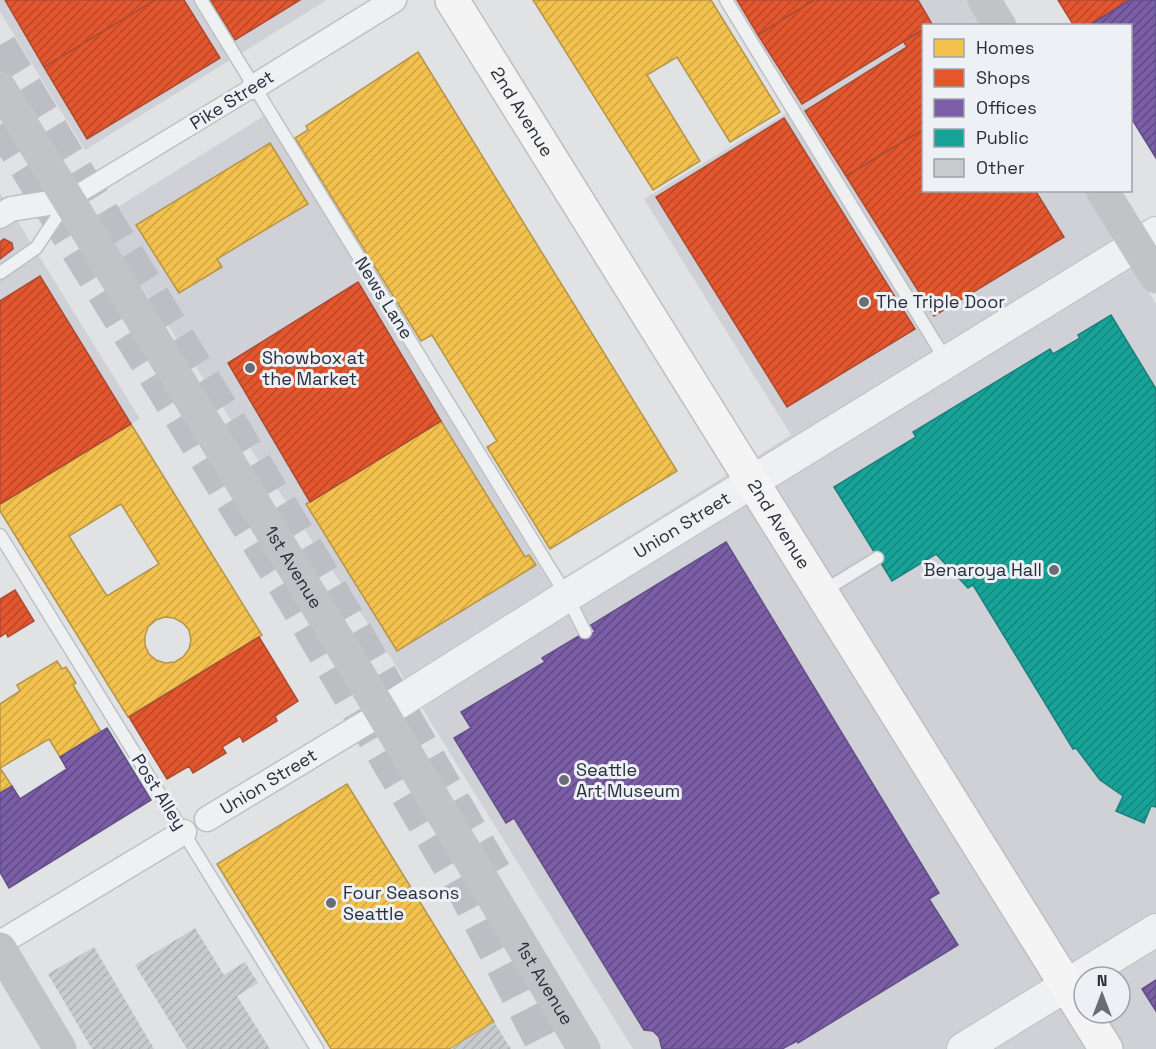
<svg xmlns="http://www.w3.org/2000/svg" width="1156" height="1049" font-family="'Space Grotesk',sans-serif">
  <defs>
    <pattern id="homes-hatch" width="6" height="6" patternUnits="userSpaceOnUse" patternTransform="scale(1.5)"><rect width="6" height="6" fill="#f2c14e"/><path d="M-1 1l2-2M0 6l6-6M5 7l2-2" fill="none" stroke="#d0a645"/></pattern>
    <pattern id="shops-hatch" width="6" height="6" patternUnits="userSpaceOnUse" patternTransform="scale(1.5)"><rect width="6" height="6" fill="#e4572e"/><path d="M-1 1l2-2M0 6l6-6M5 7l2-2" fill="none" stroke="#b94828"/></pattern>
    <pattern id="offices-hatch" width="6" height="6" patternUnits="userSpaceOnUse" patternTransform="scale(1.5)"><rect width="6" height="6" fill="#7b5ea7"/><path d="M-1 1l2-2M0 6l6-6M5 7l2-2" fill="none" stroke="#5f4a82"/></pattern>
    <pattern id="public-hatch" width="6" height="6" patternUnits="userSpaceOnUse" patternTransform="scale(1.5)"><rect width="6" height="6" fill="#17a398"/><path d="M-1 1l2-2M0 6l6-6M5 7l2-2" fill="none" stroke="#15857d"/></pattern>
    <pattern id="building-hatch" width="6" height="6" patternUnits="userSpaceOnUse" patternTransform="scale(1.5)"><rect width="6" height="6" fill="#c8cacc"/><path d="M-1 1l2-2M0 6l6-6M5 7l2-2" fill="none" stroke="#acaeb0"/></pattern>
  </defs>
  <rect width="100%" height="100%" fill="#e0e2e4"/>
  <path fill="#cfd1d7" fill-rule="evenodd" d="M0 0H327L85 150 0 12Z
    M733 0H971L987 25 924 26V190L1087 191 1156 304V1049H633L393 661 97 220 264 116 551 585 791 435 644 199 798 106ZM1084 977H1120V1013H1084Z
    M0 193 140 419 0 503Z"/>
  <path fill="url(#homes-hatch)" stroke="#b69548" stroke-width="1.5" fill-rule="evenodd" d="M533 0H711L780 112 730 142 677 57 647 75 700 161 653 190Z
    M418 52 677 471 550 549 487 447 497 441 432 335 421 341 295 138 308 130 306 126Z
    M270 143 308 204 217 259 222 267 179 293 136 225Z
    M441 421 525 557 529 555 536 565 397 651 306 504Z
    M131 424 262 635 128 717 0 511V504ZM121 504 159 564 107 596 69 536ZM165 617 174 618 183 623 189 630 191 640 189 649 183 657 175 662 165 663 156 660 149 654 145 645V636L148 627 156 620Z
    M57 661 62 669 66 667 76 683 73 685 101 732 60 757 49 739 0 768 12 786 0 793V704L20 691 17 685Z
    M347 784 494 1022 450 1049H331L217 864Z"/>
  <path fill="url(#shops-hatch)" stroke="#ac4b32" stroke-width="1.5" d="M5 0H155L44 67Z
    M155 0H184L220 58 87 139 44 67Z
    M210 0H300L235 40Z
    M737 0H814L758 35Z
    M814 0H918L932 24 924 26V29L802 104 758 35Z
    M1058 0H1130L1088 26H1074Z
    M924 29V129L846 176 805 111 907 47 903 41Z
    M784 118 915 329 787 407 656 197Z
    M924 129V190H1035L1064 237 934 316 846 176Z
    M4 239 12 243 13 249 0 259V242Z
    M40 276 131 424 0 504V301Z
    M358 282 441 421 310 502 228 363Z
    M15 590 34 621 8 637 6 633 0 637V599Z
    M259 637 298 701 275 716 277 721 243 742 240 736 222 747 226 753 193 773 189 766 167 779 129 717Z"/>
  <path fill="url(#offices-hatch)" stroke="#625087" stroke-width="1.5" d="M1130 0H1156V158L1130 116V26H1088Z
    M726 542 939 893 929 899 958 945 798 1043 797 1041 782 1049H662L659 1037 653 1031 644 1030 514 818 506 823 454 738 471 728 461 712 538 666 545 662 542 658 587 631 589 635 595 632 591 625Z
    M107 728 151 800 9 888 0 872V793L12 786 20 799 67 769 60 757Z
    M1156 980V1011L1142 989Z"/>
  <path fill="url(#public-hatch)" stroke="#1c807c" stroke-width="1.5" d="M1111 315 1156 389V807L1151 806 1144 823 1116 811 1123 796 1100 780 1076 748 1073 749 973 585 968 588 936 554 892 581 834 487 916 437 913 432 1050 349 1053 354 1080 338 1078 335Z"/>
  <path fill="url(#building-hatch)" d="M195 928 224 975 245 962 258 983 237 996 270 1049H187L135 965Z
    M94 947 154 1049H92L48 974Z
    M494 1022 511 1049H450Z"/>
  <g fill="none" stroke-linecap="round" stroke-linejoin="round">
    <path stroke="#bbbec2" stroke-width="33" stroke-dasharray="33 16" stroke-linecap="butt" d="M0 45 317 565 500 881
      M0 125 289 593 467 897 545 1049"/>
    <defs>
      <path id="service" d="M201 0 546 562 567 596 585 632
        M726 0 947 362
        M0 273 36 248 66 203
        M0 535 317 1049
        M822 592 877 558"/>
      <path id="pedestrian" d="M68 200 254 87"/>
      <g id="minor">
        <path d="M254 87 394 0"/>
        <path d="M0 216 11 209 68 200"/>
        <path id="s1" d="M207 819 382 713"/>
        <path d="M0 943 184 832"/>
      </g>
      <g id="tertiary">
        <path id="s2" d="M382 713 567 596 1156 233"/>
        <path d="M963 1049 1156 930"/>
      </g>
      <g id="primary">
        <path id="s4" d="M452 0 1106 1049"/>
      </g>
    </defs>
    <use href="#service" stroke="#bec0c2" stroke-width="15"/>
    <use href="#pedestrian" stroke="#bec0c2" stroke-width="21"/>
    <use href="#minor" stroke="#bec0c2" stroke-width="27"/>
    <use href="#tertiary" stroke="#bec0c2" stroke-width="34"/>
    <use href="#primary" stroke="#bdbfc2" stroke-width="36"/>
    <use href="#service" stroke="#eff0f1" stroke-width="12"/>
    <use href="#pedestrian" stroke="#eff0f1" stroke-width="18"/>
    <use href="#minor" stroke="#eff0f1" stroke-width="24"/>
    <use href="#tertiary" stroke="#eff0f1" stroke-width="32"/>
    <g stroke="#c1c3c7" stroke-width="33">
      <path d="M984 0 1000 26"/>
      <path id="s3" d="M0 88 360 676 584 1049"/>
      <path d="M1102 190 1156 277"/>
      <path d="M0 949 60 1049"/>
    </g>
    <use href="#primary" stroke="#f4f4f5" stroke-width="33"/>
  </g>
  <g fill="#696d76" stroke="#edf0f4" stroke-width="2">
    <circle cx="864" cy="302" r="6"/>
    <circle cx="250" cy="368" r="6"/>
    <circle cx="1054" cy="570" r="6"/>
    <circle cx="564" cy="780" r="6"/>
    <circle cx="331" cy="903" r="6"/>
  </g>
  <g text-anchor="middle" stroke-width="6" stroke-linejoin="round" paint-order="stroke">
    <g font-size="18" fill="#292e3b" stroke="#edf0f4">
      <text transform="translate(232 100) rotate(-32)" y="6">Pike Street</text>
      <text dy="6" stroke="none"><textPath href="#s4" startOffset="132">2nd Avenue</textPath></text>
      <text transform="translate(384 298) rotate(58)" y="6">News Lane</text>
      <text dy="6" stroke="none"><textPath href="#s4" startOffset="618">2nd Avenue</textPath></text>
      <text dy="6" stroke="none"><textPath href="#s2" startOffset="354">Union Street</textPath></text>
      <text dy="6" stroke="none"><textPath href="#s3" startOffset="562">1st Avenue</textPath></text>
      <text dy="6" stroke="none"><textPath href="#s1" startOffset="72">Union Street</textPath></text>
      <text transform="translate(159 792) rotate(58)" y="6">Post Alley</text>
      <text dy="6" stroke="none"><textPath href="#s3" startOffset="1048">1st Avenue</textPath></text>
    </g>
    <g font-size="18" fill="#292e3b" stroke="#edf0f4" text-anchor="start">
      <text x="876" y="308">The Triple Door</text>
      <text x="262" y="364">Showbox at<tspan x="262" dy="21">the Market</tspan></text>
      <text x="1042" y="576" text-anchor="end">Benaroya Hall</text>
      <text x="576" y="776">Seattle<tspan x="576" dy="21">Art Museum</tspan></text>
      <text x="343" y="899">Four Seasons<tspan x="343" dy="21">Seattle</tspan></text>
    </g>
  </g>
  <rect x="922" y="24" width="210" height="168" fill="#edf0f4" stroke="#9fa2aa" stroke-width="1.5"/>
  <rect x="934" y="39" width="30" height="18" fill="#f2c14e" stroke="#9fa2aa" stroke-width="1.5"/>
  <text x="976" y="54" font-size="18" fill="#292e3b">Homes</text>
  <rect x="934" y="69" width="30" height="18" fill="#e4572e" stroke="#9fa2aa" stroke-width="1.5"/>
  <text x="976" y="84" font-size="18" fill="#292e3b">Shops</text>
  <rect x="934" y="99" width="30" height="18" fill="#7b5ea7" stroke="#9fa2aa" stroke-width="1.5"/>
  <text x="976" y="114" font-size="18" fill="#292e3b">Offices</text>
  <rect x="934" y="129" width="30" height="18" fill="#17a398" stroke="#9fa2aa" stroke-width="1.5"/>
  <text x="976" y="144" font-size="18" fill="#292e3b">Public</text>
  <rect x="934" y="159" width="30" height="18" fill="#c8cacc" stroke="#9fa2aa" stroke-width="1.5"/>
  <text x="976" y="174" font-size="18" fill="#292e3b">Other</text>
  <g transform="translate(1102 995)"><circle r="28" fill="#edf0f4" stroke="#9fa2aa" stroke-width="1.5"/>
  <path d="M0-4.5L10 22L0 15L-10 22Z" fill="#696d76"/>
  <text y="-9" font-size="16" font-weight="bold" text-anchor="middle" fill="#292e3b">N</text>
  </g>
</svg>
